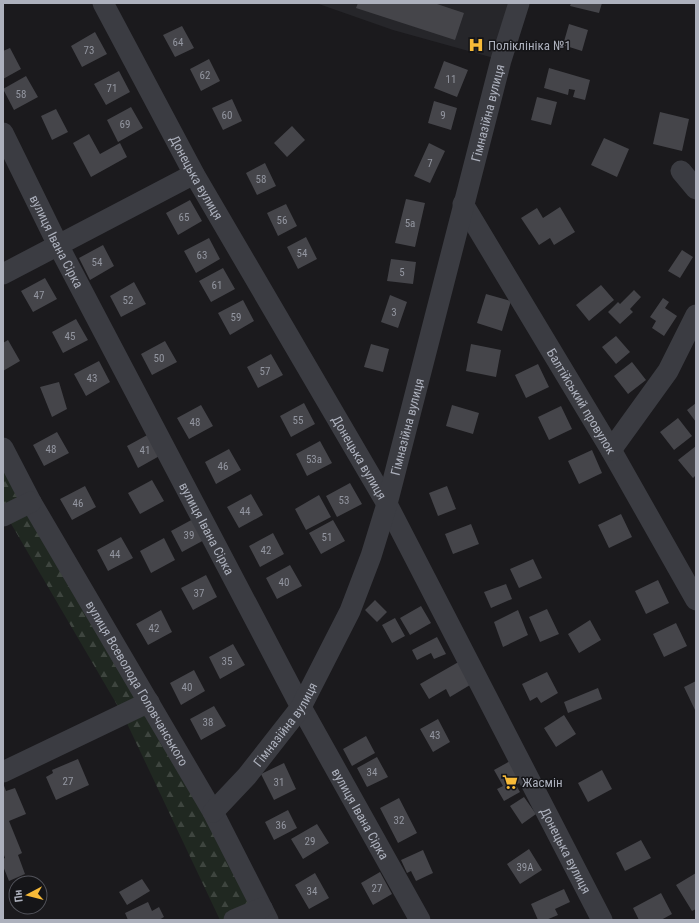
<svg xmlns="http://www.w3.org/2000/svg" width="699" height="923" font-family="'Roboto Condensed',sans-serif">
  <defs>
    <pattern id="forest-firs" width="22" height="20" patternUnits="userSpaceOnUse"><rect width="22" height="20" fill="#202821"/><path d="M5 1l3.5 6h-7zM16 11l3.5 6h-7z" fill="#3e453f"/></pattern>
  </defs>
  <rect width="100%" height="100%" fill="#1b1a1d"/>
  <path fill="#26262a" d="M316 3H519L501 60 393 30Z"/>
  <path fill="url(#forest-firs)" d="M3 448 268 920H220L123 715 3 510Z"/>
  <path fill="#45454a" d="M358 3H434L464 13 455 40 356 8Z
    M571 3H602L599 13 570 6Z
    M569 24 588 30 582 51 563 45Z
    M182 26 194 48 175 57 163 35Z
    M95 32 107 54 82 67 71 46Z
    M10 48 21 69 3 79V51Z
    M209 59 220 81 201 91 190 69Z
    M444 61 468 70 457 97 434 88Z
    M549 68 590 80 585 100 573 97 575 90 569 89 568 95 544 88Z
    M119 71 130 92 106 105 94 84Z
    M26 76 38 97 14 110 3 89Z
    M537 97 557 102 551 125 531 120Z
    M232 99 242 121 223 130 212 108Z
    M434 101 457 108 451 130 428 123Z
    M131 107 143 128 118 142 107 120Z
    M56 109 68 132 52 140 41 116Z
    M660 112 689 119 682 151 653 144Z
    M292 126 305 140 287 157 274 143Z
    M89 134 100 154 120 143 127 157 91 177 73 143Z
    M604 138 629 149 617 177 591 165Z
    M429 143 445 151 430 183 414 176Z
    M265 163 276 186 257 195 246 173Z
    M406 199 425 203 415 247 395 243Z
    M190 200 202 221 178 235 166 213Z
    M286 204 297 226 278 236 267 213Z
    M560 207 575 232 554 245 550 238 539 245 521 218 537 208 543 218Z
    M306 237 317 259 298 269 287 247Z
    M209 238 220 259 196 273 184 251Z
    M103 245 114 266 90 280 79 258Z
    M682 250 693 257 680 278 668 271Z
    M391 259 416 262 413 284 387 281Z
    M223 268 235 289 211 302 199 281Z
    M45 278 57 299 33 312 21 291Z
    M134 282 146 304 121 317 110 296Z
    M601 285 614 300 589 321 576 305Z
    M634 290 641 297 630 309 633 312 620 324 608 312 618 302 620 304Z
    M486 294 511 301 502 331 477 323Z
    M390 295 407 302 398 328 381 322Z
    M663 298 669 302 665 308 677 316 664 336 652 328 656 321 650 317Z
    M243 300 254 321 230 335 218 313Z
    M76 319 88 340 63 353 52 332Z
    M616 336 630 352 616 364 602 347Z
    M8 340 20 361 3 371V343Z
    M165 341 177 362 152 375 141 354Z
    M371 344 389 349 383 372 364 367Z
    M471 344 501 350 496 377 466 371Z
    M271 354 283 375 258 388 247 367Z
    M99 361 110 382 86 396 74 374Z
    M632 362 646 380 628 394 614 376Z
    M538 364 549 387 526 398 515 375Z
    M59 382 67 409 52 417 40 387Z
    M304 403 315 424 291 437 280 416Z
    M696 403V422L687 410Z
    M201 405 213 426 189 439 177 418Z
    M452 405 479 413 473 434 446 426Z
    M561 406 572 429 549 440 538 417Z
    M678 418 692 436 674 450 660 432Z
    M57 432 69 453 44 466 33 445Z
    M151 433 163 454 138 468 127 446Z
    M320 441 332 463 307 476 296 454Z
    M696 446V475L693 478 678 460Z
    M229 449 241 470 216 484 205 462Z
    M592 450 602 473 579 484 568 461Z
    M152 480 164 501 140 514 128 493Z
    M350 483 362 504 337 517 326 496Z
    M85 486 96 507 72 520 60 499Z
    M447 486 456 509 438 516 429 493Z
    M251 494 263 515 239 528 227 507Z
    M319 495 331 517 306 530 295 509Z
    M621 514 632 537 609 548 598 525Z
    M195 518 206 539 182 552 171 531Z
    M333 520 345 541 321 554 309 533Z
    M471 524 479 544 453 554 445 534Z
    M273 533 284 554 260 567 249 546Z
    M121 537 133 558 108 571 97 550Z
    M164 538 175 560 151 573 140 551Z
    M533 559 542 578 519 588 510 569Z
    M290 565 302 586 277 599 266 578Z
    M206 575 217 597 193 610 181 588Z
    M658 580 669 603 646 614 635 591Z
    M506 584 512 599 491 608 484 592Z
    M375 600 387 612 377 622 365 610Z
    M421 606 431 623 410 635 400 618Z
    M547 609 559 634 540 642 529 617Z
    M161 610 172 632 148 645 136 624Z
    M518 610 528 635 503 647 494 622Z
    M395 618 405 636 392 643 382 625Z
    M590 620 601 640 579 653 568 634Z
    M676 623 687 646 664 657 653 634Z
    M437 637 446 654 434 659 431 653 417 660 412 650Z
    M233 644 245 665 220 679 209 657Z
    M462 660 475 682 450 697 446 689 429 699 420 684Z
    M194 670 205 691 181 705 170 683Z
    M547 672 558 693 541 703 537 697 530 701 522 684Z
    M696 681V710H695L684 687Z
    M598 688 602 699 568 713 564 702Z
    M214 706 226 726 201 740 190 719Z
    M564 715 576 734 556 747 544 728Z
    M438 719 450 742 433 752 420 729Z
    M366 736 375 753 352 766 343 749Z
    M377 757 388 777 367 787 357 768Z
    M78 759 89 785 56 800 46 777 53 773 52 770Z
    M512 760 524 780 516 785 520 792 504 801 497 789 503 786 494 770Z
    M284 763 296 789 274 800 261 774Z
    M602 770 612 789 588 802 578 783Z
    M3 783 6 791 15 788 26 814 9 821 22 853 18 855 25 874 9 881 3 866V859L5 858 3 852Z
    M524 797 536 814 522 824 510 806Z
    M399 798 417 833 398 843 380 808Z
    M288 810 297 828 274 840 265 822Z
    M317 824 329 843 303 859 291 839Z
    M641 840 651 858 625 871 616 853Z
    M529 849 542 870 520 884 507 864Z
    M423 850 433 873 416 881 411 871 407 873 401 860Z
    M380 872 392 894 373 905 361 883Z
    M315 873 329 898 309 909 295 885Z
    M696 873V909L692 911 676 885Z
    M142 879 150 891 127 905 119 892Z
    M564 889 570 902 555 909 558 915 546 920H538L531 904Z
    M661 893 672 914 661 920H639L633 908Z
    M148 902 152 911 159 907 164 917 159 920H128L125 913Z"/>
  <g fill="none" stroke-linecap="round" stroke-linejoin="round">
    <g stroke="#3b3c42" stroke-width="21">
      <path id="s1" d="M103 3 194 174 387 504 602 920"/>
      <path id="s2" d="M3 133 58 245 301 707 420 920"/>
      <path d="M681 171 696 189"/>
      <path id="s3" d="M463 204 611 450 696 600"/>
      <path d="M3 274 194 174"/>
      <path id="s4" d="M3 448 31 502 213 812 268 920"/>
      <path d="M611 450 668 371 696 315"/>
      <path d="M3 516 31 502"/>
      <path d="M3 772 149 702"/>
      <path id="s5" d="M213 812 247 776 301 707 350 611 371 556 387 504 501 60 519 3"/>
      <path d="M234 920 262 908"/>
    </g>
  </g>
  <defs>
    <symbol id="hospital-bare" viewBox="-9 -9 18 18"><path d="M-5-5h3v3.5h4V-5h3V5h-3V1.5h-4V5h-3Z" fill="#f7ba38" stroke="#151518" stroke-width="2.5" paint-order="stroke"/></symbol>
    <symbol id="supermarket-bare" viewBox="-9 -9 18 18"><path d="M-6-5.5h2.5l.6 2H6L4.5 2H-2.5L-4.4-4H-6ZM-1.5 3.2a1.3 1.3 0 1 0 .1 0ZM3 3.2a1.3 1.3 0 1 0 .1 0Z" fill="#f7ba38" stroke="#151518" stroke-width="2.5" paint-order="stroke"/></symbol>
  </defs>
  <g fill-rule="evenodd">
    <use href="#hospital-bare" x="465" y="34" width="22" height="22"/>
    <use href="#supermarket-bare" x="499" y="771" width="22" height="22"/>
  </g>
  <g text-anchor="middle" stroke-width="3" stroke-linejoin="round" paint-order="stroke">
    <g font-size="11" fill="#9396a0">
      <text x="178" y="46">64</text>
      <text x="89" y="54">73</text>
      <text x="205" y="79">62</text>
      <text x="451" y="83">11</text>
      <text x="112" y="92">71</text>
      <text x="21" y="98">58</text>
      <text x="227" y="119">60</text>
      <text x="443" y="119">9</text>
      <text x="125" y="128">69</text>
      <text x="430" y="167">7</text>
      <text x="261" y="183">58</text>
      <text x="184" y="221">65</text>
      <text x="282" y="224">56</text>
      <text x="410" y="227">5а</text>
      <text x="302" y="257">54</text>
      <text x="202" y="259">63</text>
      <text x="97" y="266">54</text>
      <text x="402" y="276">5</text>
      <text x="217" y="289">61</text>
      <text x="39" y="299">47</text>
      <text x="128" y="304">52</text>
      <text x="394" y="316">3</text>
      <text x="236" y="321">59</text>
      <text x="70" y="340">45</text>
      <text x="159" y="362">50</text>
      <text x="265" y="375">57</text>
      <text x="92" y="382">43</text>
      <text x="298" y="424">55</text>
      <text x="195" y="426">48</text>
      <text x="51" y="453">48</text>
      <text x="145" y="454">41</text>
      <text x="314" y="463">53а</text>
      <text x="223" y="470">46</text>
      <text x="344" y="504">53</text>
      <text x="78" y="507">46</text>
      <text x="245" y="515">44</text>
      <text x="189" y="539">39</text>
      <text x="327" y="541">51</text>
      <text x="266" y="554">42</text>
      <text x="115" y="558">44</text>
      <text x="284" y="586">40</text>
      <text x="199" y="597">37</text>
      <text x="154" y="632">42</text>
      <text x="227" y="665">35</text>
      <text x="187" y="691">40</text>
      <text x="208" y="726">38</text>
      <text x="435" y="739">43</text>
      <text x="372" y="776">34</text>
      <text x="68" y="785">27</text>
      <text x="279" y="786">31</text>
      <text x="399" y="824">32</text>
      <text x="281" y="829">36</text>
      <text x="310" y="845">29</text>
      <text x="525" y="871">39А</text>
      <text x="377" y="892">27</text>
      <text x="312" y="895">34</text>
    </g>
    <g font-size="13" fill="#adb1bd" stroke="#151518" text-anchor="start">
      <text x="488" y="50">Поліклініка №1</text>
      <text x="522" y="787">Жасмін</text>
    </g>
    <g font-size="13" fill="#adb1bd" stroke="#151518">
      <text dy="5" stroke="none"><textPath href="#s5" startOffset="762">Гімназійна вулиця</textPath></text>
      <text dy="5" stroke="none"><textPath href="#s1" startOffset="198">Донецька вулиця</textPath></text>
      <text dy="5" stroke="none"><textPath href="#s2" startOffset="121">вулиця Івана Сірка</textPath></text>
      <text dy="5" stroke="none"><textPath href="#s3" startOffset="230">Балтійський провулок</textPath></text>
      <text dy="5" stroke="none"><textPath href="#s5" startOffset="438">Гімназійна вулиця</textPath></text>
      <text dy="5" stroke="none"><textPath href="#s1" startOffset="522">Донецька вулиця</textPath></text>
      <text dy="5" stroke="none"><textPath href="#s2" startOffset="445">вулиця Івана Сірка</textPath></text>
      <text dy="5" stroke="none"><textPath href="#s4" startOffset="271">вулиця Всеволода Головчанського</textPath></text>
      <text dy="5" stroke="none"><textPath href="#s5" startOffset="114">Гімназійна вулиця</textPath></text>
      <text dy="5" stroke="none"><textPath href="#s2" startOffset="769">вулиця Івана Сірка</textPath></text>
      <text dy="5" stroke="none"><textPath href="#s1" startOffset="966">Донецька вулиця</textPath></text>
    </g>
  </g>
  <rect width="699" height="923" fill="none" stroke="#adb1bd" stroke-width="8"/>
  <g transform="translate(28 895) rotate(263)"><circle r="19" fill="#151518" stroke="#52535a"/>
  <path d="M0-3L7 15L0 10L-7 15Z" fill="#f7ba38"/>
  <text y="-6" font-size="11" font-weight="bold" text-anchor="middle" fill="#adb1bd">Пн</text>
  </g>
</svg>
